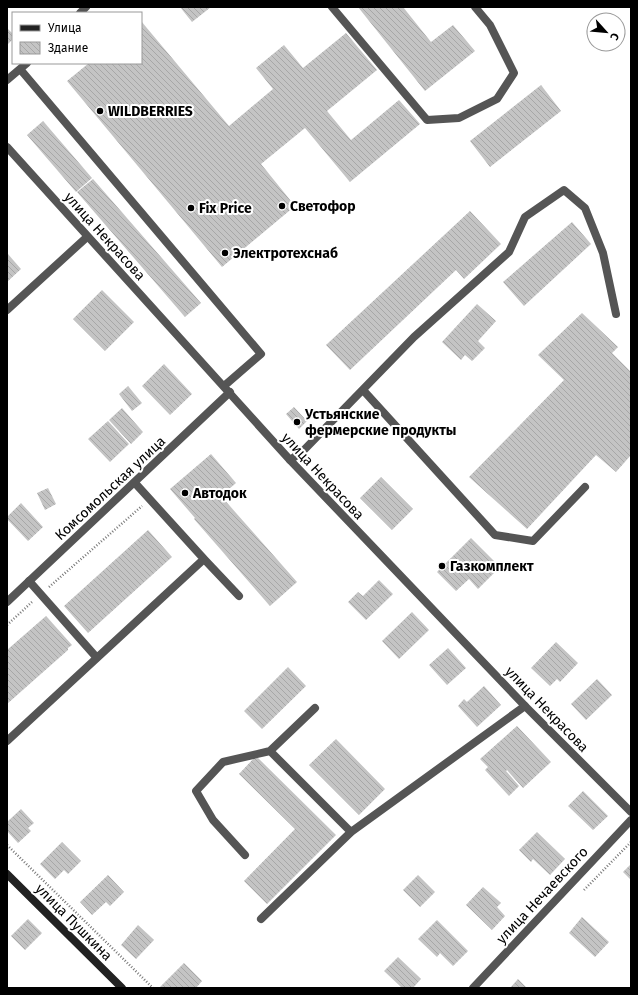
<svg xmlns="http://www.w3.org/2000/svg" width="638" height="995" font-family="'Fira Sans',sans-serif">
  <defs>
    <pattern id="building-back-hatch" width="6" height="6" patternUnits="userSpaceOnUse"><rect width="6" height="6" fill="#c4c4c4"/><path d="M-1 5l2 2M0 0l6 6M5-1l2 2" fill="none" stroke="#a7a7a7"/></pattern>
  </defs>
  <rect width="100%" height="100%" fill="#fff"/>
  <path fill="url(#building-back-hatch)" d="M180 7H211L192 22Z
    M358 7H403L431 42 453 25 475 51 425 91Z
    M141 21 229 126 273 89 256 68 284 45 303 68 346 33 377 70 327 111 351 140 399 100 420 124 350 182 305 128 261 164 295 206 222 267 67 81 89 63H141Z
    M7 28 13 34V39L7 45Z
    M541 85 561 111 490 167 470 141Z
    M43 121 92 178 76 192 27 135Z
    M93 179 201 303 185 317 77 192Z
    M470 211 501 244 464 279 456 270 350 370 326 345Z
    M572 222 591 244 524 306 503 282Z
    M7 253 21 269 7 282Z
    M102 290 134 322 105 351 73 319Z
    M477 304 496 321 478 341 485 348 472 361 465 355 461 360 442 342Z
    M582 313 618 347 612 353 631 372V455L616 472 596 455 527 529 469 477 564 380 538 355Z
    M164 364 192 394 170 415 142 386Z
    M128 386 142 403 132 411 119 394Z
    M294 407 307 421 299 429 286 414Z
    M122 408 143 432 131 444 109 420Z
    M108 421 129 444 110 462 88 439Z
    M211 454 236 483 221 496 297 582 270 606 194 519 195 518 170 489Z
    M381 477 413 509 392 530 360 498Z
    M48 488 56 504 45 510 37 493Z
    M21 503 43 527 28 541 7 519V517Z
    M148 530 172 557 88 633 64 606Z
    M471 538 500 567 478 589 469 579 456 591 437 572Z
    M379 580 393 594 366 620 348 602 358 592 363 596Z
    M412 612 429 630 399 659 382 641Z
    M46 616 72 645 68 648V650L7 704V650Z
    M556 642 578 663 560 682 557 679 550 686 531 668Z
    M448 648 466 668 447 685 429 665Z
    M288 667 306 686 262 729 244 711Z
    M597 679 612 695 586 720 571 704Z
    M484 686 501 705 477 727 458 706 464 699 467 702Z
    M517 726 551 762 523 788 507 770 506 771 519 786 509 796 485 770 488 767 480 759Z
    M336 739 385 789 359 815 309 765Z
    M256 756 336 835 267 904 244 881 295 829 239 774Z
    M583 791 608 816 593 830 568 806Z
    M21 809 34 823 28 828 31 831 18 843 7 831V822Z
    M537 832 565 859 550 875 533 859 531 862 519 850Z
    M62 842 81 861 68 874 64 870 55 879 40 864Z
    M631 864V880L623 872Z
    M108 875 124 892 110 906 106 902 92 915 80 902Z
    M418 875 435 892 420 907 403 890Z
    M483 887 501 903 497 907 505 916 492 930 466 905Z
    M582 917 609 942 595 957 569 933Z
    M28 919 42 933 25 950 11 936Z
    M437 920 468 951 453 966 440 953 437 957 418 939Z
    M138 925 154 940 136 959 121 945Z
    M398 957 421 979 413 988H402L384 971Z
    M184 963 202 981 196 988H161L160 987Z
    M518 979 527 988H510Z"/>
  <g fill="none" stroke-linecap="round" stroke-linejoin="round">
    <path stroke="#777" stroke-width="2.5" stroke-dasharray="1 2" stroke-linecap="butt" d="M49 587 142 506
      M7 625 32 602
      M7 845 153 988
      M584 890 631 842"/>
    <path stroke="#555" stroke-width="8" d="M332 7 427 120 459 118 497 99 514 73 490 25 475 7
      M80 13 86 7
      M20 69 261 354 224 386
      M7 80 27 63
      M7 310 87 237
      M363 390 495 535 533 541 585 487
      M290 460 303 451 414 337 509 252 525 217 564 190 585 208 603 253 616 314
      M204 559 239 596
      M29 581 97 658
      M315 708 270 751 351 832
      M7 741 204 559 135 483
      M245 855 213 820 196 791 223 762 270 751
      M261 919 351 832 525 706"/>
    <path stroke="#555" stroke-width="8" d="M7 147 290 460 525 706 631 812
      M7 602 230 392
      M473 988 631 820"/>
    <path stroke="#222" stroke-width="8" d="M7 874 122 988"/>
  </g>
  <g fill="#000" stroke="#fff" stroke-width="1.5">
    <circle cx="100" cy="111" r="4"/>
    <circle cx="282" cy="206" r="4"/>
    <circle cx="191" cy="208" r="4"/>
    <circle cx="225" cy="253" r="4"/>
    <circle cx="297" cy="422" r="4"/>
    <circle cx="185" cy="493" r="4"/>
    <circle cx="442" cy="566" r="4"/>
  </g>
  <g text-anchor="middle" stroke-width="4" stroke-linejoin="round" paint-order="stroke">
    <g font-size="14" font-weight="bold" fill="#000" stroke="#fff" text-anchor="start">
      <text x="108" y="116">WILDBERRIES</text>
      <text x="290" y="211">Светофор</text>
      <text x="199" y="213">Fix Price</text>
      <text x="233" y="258">Электротехснаб</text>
      <text x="305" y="419">Устьянские<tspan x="305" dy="16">фермерские продукты</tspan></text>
      <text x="193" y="498">Автодок</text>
      <text x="450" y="571">Газкомплект</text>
    </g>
    <g font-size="14" fill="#000" stroke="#fff">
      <text transform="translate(105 236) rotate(48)" y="5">улица Некрасова</text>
      <text transform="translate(323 476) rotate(47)" y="5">улица Некрасова</text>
      <text transform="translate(110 488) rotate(-43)" y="5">Комсомольская улица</text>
      <text transform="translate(547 709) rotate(46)" y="5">улица Некрасова</text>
      <text transform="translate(542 895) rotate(-47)" y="5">улица Нечаевского</text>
      <text transform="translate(74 922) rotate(45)" y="5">улица Пушкина</text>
    </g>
  </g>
  <rect width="638" height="995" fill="none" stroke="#000000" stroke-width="16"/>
  <rect x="12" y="12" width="130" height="52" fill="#ffffff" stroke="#999999"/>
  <rect x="20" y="25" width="20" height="6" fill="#222222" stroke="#999999"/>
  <text x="48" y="32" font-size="12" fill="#000000">Улица</text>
  <rect x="20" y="42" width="20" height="12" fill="url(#building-back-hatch)" stroke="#999999"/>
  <text x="48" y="52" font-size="12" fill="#000000">Здание</text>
  <g transform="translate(606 32) rotate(117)"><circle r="19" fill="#ffffff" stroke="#999999"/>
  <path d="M0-3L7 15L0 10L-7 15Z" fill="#000000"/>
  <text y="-6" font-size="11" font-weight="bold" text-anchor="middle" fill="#000000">С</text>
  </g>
</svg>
